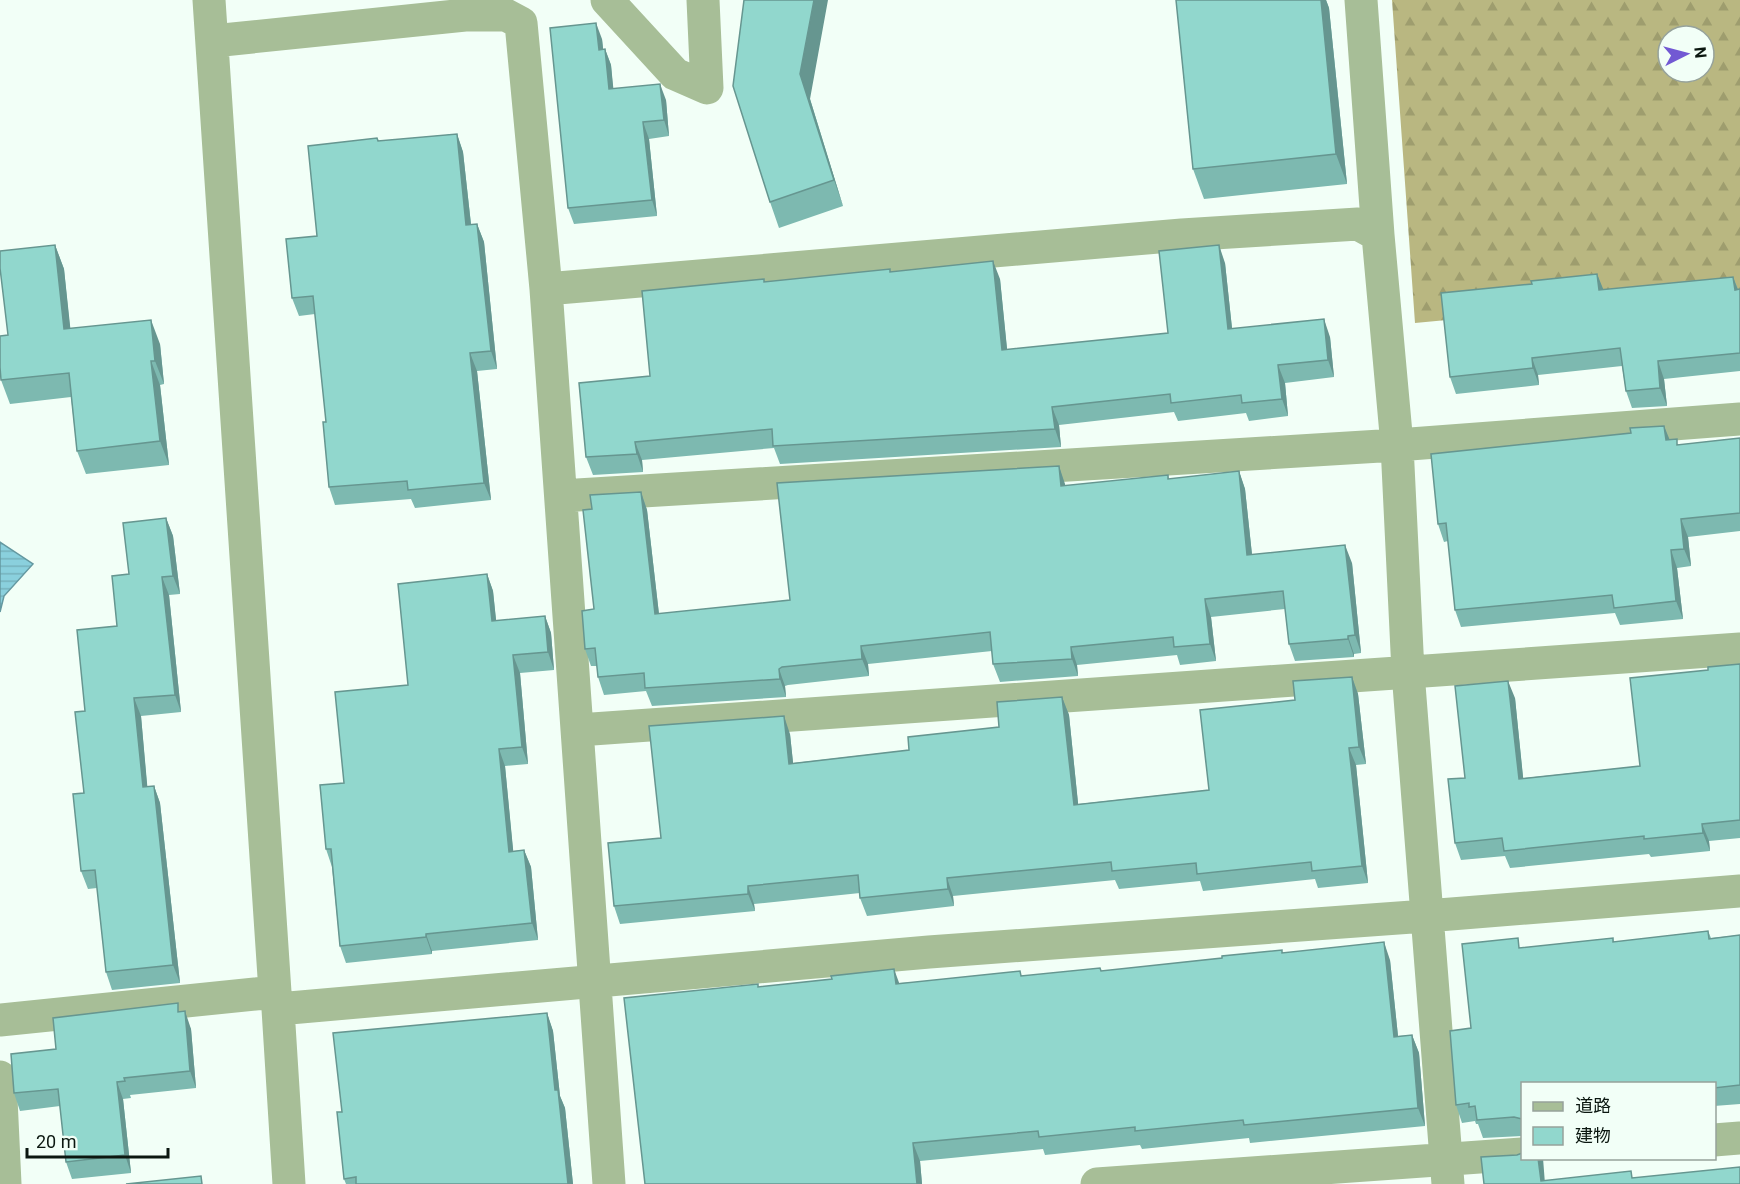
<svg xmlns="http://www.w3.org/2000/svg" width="1740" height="1184" font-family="Roboto,'Noto Sans JP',sans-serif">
  <defs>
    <pattern id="forest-firs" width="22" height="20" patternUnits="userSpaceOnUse" patternTransform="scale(1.5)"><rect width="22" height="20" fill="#b9b781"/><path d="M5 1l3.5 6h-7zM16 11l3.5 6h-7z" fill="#9e9d6e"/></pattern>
    <pattern id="water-rules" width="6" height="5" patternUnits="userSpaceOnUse" patternTransform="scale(1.5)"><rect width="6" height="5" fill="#8ad0dd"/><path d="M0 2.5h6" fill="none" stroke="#76b2bd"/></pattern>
  </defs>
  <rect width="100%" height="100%" fill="#f2fff7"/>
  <path fill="url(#forest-firs)" fill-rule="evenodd" d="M1392 0H1740V292L1415 323ZM1668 36H1704V72H1668Z"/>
  <path fill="url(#water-rules)" stroke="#6498a0" stroke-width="1.5" d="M0 542 33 564 4 596 0 612Z"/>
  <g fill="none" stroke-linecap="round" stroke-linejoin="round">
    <path stroke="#a7be97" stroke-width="33" d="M209 0 275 992 278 1009 289 1184
      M607 0 675 74 707 88 703 0
      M1361 0 1378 235
      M213 41 465 15H506L521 23 546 289 609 1184
      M546 289 1182 235 1358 224 1378 235 1397 445 1408 672 1448 1184
      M561 496 1397 445 1740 419
      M578 730 1740 649
      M278 1009 929 952 1426 916 1740 891
      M0 1020 275 992
      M0 1077 5 1184
      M1714 1140 1740 1138
      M1097 1184 1522 1154"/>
  </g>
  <path fill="#7db9b0" d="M1176 0H1326L1329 8 1347 184 1204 199 1193 169Z
    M602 39 603 49H605L611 65 613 89 666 100 669 136 649 139 657 216 574 224 568 208Z
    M810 99 843 206 779 228 770 202Z
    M457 134 463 152 471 224H477L484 242 497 369 477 371 491 500 415 508 411 499 335 505 329 487 326 422 315 314 299 316 292 298 317 236 377 138 379 141Z
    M55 245 64 269 70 329 160 344 164 384 160 385 169 465 86 474 77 451 71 397 10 404 1 380 8 335Z
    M1225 263 1232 328 1330 337 1334 377 1285 383 1288 416 1249 421 1246 413 1178 421 1174 412 1059 425 1061 447 780 464 774 448 642 460 643 472 593 475 586 457 650 376 765 282 891 272 1000 279 1007 350 1168 333Z
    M1597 274 1603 290 1733 277 1738 289H1740V371L1664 379 1667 406 1632 408 1626 391 1622 366 1538 375 1539 385 1456 394 1450 377 1532 284Z
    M1664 426 1669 439 1679 445 1740 438V531L1688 537 1691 566 1677 568 1683 619 1620 625 1615 613 1461 627 1455 610 1448 541 1444 542 1438 524 1631 433Z
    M1059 466 1065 486 1168 475 1169 479 1239 471 1245 489 1252 555 1352 563 1361 653 1354 654V657L1295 661 1289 644 1285 609 1211 617 1216 661 1180 665 1177 655 1077 665 1078 676 1000 682 993 664 992 651 868 664 869 676 788 685 785 686 786 697 652 706 646 691 604 695 598 677 597 666H591L585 649 594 609 592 509 641 492 647 510 659 614 790 600Z
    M166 518 173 536 180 594 169 595 181 712 141 716 147 786H154L160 803 180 983 112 990 106 972 97 888 88 889 81 871 85 711 117 626 129 574Z
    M487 574 493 591 496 621 545 616 551 633 554 670 520 673 528 764 505 766 513 851 524 850 531 867 538 940 432 951V954L346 963 340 946 332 867 326 849 408 685Z
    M1740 664V838L1709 841 1710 851 1651 857 1649 854 1510 868 1505 856 1461 860 1455 843 1465 778 1515 698 1523 778 1640 766 1708 670Z
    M1352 677 1358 694 1366 764 1356 765 1368 883 1318 888 1315 879 1203 891 1200 881 1119 889 1115 880 953 896 954 906 867 916 860 898V893L754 904 755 911 620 924 614 906 661 838 790 734 793 763 909 750 999 727 1062 697 1069 715 1078 804 1209 790 1295 700Z
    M1708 931 1711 938 1740 935V1104L1714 1106V1083H1522V1136L1483 1138 1478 1124H1476L1475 1121 1462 1123 1456 1105 1522 948 1613 938 1614 942Z
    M1283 953 1390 960 1398 1036 1412 1035 1419 1053 1425 1126 1250 1143 1249 1138 1142 1149 1140 1145 1045 1155 1043 1149 920 1161 922 1184H645L759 987 899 983 1101 971Z
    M181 1012 191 1029 196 1088 130 1095 131 1098 123 1099 131 1173 72 1179 66 1162 60 1106 20 1111 14 1093 56 1049Z
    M547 1013 553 1031 560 1096 565 1108 573 1184H346L344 1179 342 1112Z"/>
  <path fill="#669690" d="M814 0H828L810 99 843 206 834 180 800 74Z
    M1321 0H1326L1329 8 1347 184 1336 154Z
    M596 23 602 39 605 66 599 50Z
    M605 49 611 65 615 105 609 89Z
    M660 84 666 100 669 136 664 120Z
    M643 122 649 139 657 216 652 200Z
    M457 134 463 152 473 243 466 225Z
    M477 224 484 242 497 369 491 351Z
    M55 245 64 269 73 353 64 329Z
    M1219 245 1225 263 1234 347 1228 329Z
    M993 261 1000 279 1009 368 1002 350Z
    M1597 274 1604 291 1599 290Z
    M1733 277 1740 295 1735 290Z
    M1324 319 1330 337 1334 377 1328 360Z
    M151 320 160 344 164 384 155 361Z
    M470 353 477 371 491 500 484 483Z
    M1532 358 1538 375 1539 385 1533 368Z
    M151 361 160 385 169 465 160 441Z
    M1658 361 1664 379 1667 406 1660 388Z
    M1278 365 1285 383 1288 416 1282 399Z
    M1052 407 1059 425 1061 447 1055 429Z
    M1664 426 1671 443 1666 440Z
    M635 442 642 460 643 472 637 454Z
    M1059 466 1065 484 1067 504 1061 486Z
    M1239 471 1245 489 1254 573 1247 555Z
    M641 492 647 510 661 632 655 614Z
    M166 518 173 536 180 594 173 576Z
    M1681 519 1688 537 1691 566 1684 549Z
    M1345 545 1352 563 1361 653 1355 635Z
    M1671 550 1677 568 1683 619 1676 601Z
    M487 574 493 591 498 638 492 621Z
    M162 577 169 595 181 712 175 695Z
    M1205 599 1211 617 1216 661 1210 644Z
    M545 616 551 633 554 670 548 652Z
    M1348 636 1354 654V657L1348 639Z
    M861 646 868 664 869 676 862 659Z
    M1071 647 1077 665 1078 676 1072 659Z
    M513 655 520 673 528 764 522 747Z
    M779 669 785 686 786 697 780 679Z
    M1352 677 1358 694 1366 764 1359 747Z
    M1508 681 1515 698 1525 796 1519 779Z
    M1062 697 1069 715 1080 822 1074 805Z
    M134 698 141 716 149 805 143 787Z
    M784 716 790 734 795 781 789 764Z
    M1349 748 1356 765 1368 883 1362 866Z
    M499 749 505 766 515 869 509 852Z
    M154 786 160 803 180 983 173 965Z
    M1702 824 1709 841 1710 851 1703 833Z
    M524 850 531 867 538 940 532 923Z
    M947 878 953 896 954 906 948 889Z
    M748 886 754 904 755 911 748 894Z
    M426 934 432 951V954L426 937Z
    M1384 942 1390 960 1400 1055 1394 1037Z
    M894 969 901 988 896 984Z
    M185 1011 191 1029 196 1088 190 1071Z
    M547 1013 553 1031 560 1096 565 1108 573 1184H568L555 1090Z
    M1412 1035 1419 1053 1425 1126 1418 1108Z
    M117 1082 123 1099 131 1173 125 1155Z
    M913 1143 920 1161 922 1184H917Z
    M1538 1158H1543L1545 1184 1541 1181Z"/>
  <path fill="#91d7cd" stroke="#669690" stroke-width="1.5" d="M744 0H814L800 74 834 180 770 202 733 86Z
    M1176 0H1321L1336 154 1193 169Z
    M596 23 599 50 605 49 609 89 660 84 664 120 643 122 652 200 568 208 550 28Z
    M457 134 466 225 477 224 491 351 470 353 484 483 408 490 407 481 329 487 323 422H326L313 296 292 298 286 239 317 236 308 146 377 138 378 141Z
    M55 245 64 329 151 320 155 361H151L160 441 77 451 69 373 1 380 0 367V336L8 335 0 268V251Z
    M1219 245 1228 329 1324 319 1328 360 1278 365 1282 399 1242 403 1241 395 1171 403 1170 394 1052 407 1055 429 773 446 772 429 635 442 637 454 586 457 579 383 650 376 642 291 764 279V282L890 269V272L993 261 1002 350 1168 333 1159 251Z
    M1597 274 1599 290 1733 277 1735 290 1740 289V353L1658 361 1660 388 1626 391 1620 348 1532 358 1533 368 1450 377 1441 293 1532 284 1531 281Z
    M1664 426 1666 440 1677 439V445L1740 438V513L1681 519 1684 549 1671 550 1676 601 1614 608 1612 595 1455 610 1446 523 1438 524 1431 454 1631 433 1630 428Z
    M1059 466 1061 486 1168 475V479L1239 471 1247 555 1345 545 1355 635 1348 636V639L1289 644 1283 591 1205 599 1210 644 1174 647 1173 637 1071 647 1072 659 993 664 990 632 861 646 862 659 782 667 779 669 780 679 645 688 644 673 598 677 595 648 585 649 582 611 594 609 583 510 592 509 590 495 641 492 655 614 790 600 777 483Z
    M166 518 173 576 162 577 175 695 134 698 143 787 154 786 173 965 106 972 95 870 81 871 73 794 84 793 75 712 85 711 77 630 117 626 112 576 129 574 123 523Z
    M487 574 492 621 545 616 548 652 513 655 522 747 499 749 509 852 524 850 532 923 426 934V937L340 946 331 849H326L320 785 344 783 335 692 408 685 398 584Z
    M1740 664V820L1702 824 1703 833 1644 839V836L1504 851 1502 838 1455 843 1448 779 1465 778 1455 686 1508 681 1519 779 1640 766 1630 678 1708 670V667Z
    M1352 677 1359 747 1349 748 1362 866 1312 871 1311 862 1197 874 1196 863 1112 871 1111 862 947 878 948 889 860 898 858 875 748 886V894L614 906 608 843 661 838 649 726 784 716 789 764 909 750 908 737 999 727 997 702 1062 697 1074 805 1209 790 1200 710 1295 700 1293 681Z
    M1708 931 1709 939 1740 935V1085L1714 1088V1083H1522V1119L1514 1117 1477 1120 1475 1106 1469 1107V1103L1456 1105 1450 1031 1471 1028 1462 944 1518 938 1519 948 1613 938V942Z
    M1384 942 1394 1037 1412 1035 1418 1108 1244 1125 1243 1120 1135 1131V1127L1039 1137 1038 1131 913 1143 917 1184H645L624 998 758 984V987L832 979 831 976 894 969 896 984 1020 971 1021 976 1100 968 1101 971 1222 958V956L1282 950V953Z
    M178 1003V1012L185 1011 190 1071 124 1078 125 1081 117 1082 125 1155 66 1162 58 1089 14 1093 11 1054 56 1049 53 1018Z
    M547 1013 555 1090H558L568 1184H356V1177L344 1179 337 1112H342L333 1033Z
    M1522 1153V1158H1538L1541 1181 1631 1171 1632 1178 1740 1167V1184H1484L1481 1157 1517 1155Z
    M201 1176 202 1184H126Z"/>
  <rect x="1521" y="1082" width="195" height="78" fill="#f2fff7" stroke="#96a29b" stroke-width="1.5"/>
  <rect x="1533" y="1102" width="30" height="9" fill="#a7be97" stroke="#96a29b" stroke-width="1.5"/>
  <text x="1575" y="1112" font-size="18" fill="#0b1710">道路</text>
  <rect x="1533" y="1127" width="30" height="18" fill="#91d7cd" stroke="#96a29b" stroke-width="1.5"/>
  <text x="1575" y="1142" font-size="18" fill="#0b1710">建物</text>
  <g transform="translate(1686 54) rotate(84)"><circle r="28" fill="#f2fff7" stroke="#96a29b" stroke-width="1.5"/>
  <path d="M0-4.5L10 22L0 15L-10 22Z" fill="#7259d3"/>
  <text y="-9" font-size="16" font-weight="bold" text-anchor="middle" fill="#0b1710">N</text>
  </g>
  <path d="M27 1148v9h141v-9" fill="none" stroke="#0b1710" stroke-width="3"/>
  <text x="36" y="1148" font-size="18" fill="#0b1710" stroke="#f2fff7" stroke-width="4.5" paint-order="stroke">20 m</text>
</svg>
